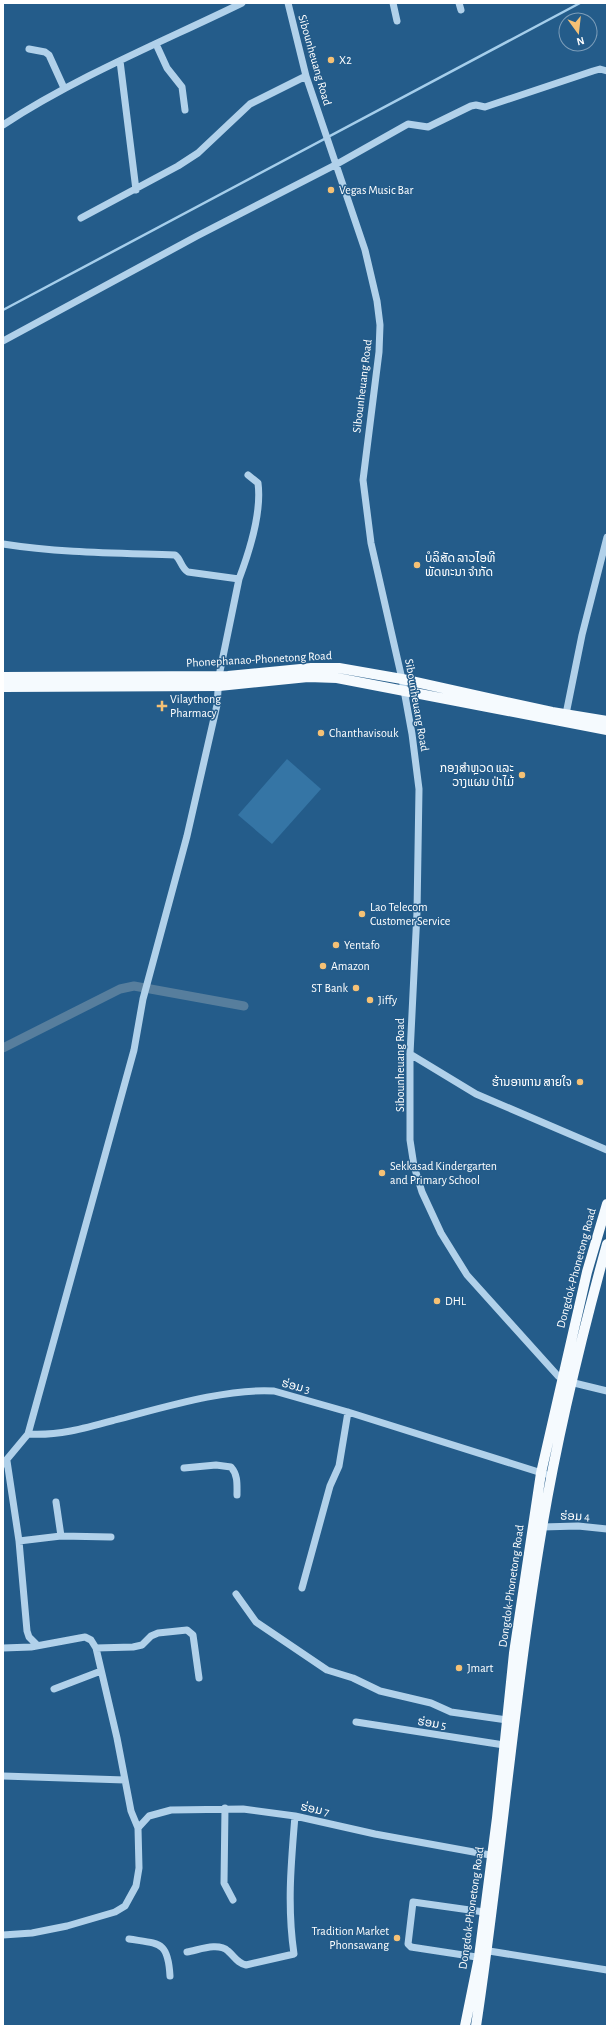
<svg xmlns="http://www.w3.org/2000/svg" width="610" height="2029" font-family="'Alegreya Sans','Noto Sans Lao',sans-serif">
  <rect width="100%" height="100%" fill="#245c8a"/>
  <path fill="#3575a5" d="M287 759 321 789 272 844 238 815Z"/>
  <g fill="none" stroke-linecap="round" stroke-linejoin="round">
    <path stroke="#a5ceeb" stroke-width="2.5" d="M3 310 580 3"/>
    <path stroke="#577e9d" stroke-width="9" d="M3 1048 120 989 134 986 244 1006"/>
    <path stroke="#b1d1ea" stroke-width="7" d="M288 3 306 76 365 250 377 301 380 325 379 352 363 480 371 543 402 679 412 734 419 789 417 912 410 1054V1140L414 1166 422 1192 441 1233 467 1275 558 1376 570 1382 607 1391
      M393 3 397 21
      M459 3 461 10
      M156 44 167 68 182 87 185 110
      M29 49 45 52 49 55 64 88
      M120 61 136 190
      M3 125C78 76 162 42 242 3
      M81 218 178 166 198 153 250 104 306 76
      M3 341 197 236 337 164 408 124 428 127 471 106 476 105 485 107 593 71 600 69 607 71
      M3 544C60 553 117 553 175 555 181 559 181 568 188 572L239 579 219 676 217 705 187 836 143 999 134 1050 28 1434 3 1464
      M239 579C250 550 262 513 258 483L248 475
      M566 714 582 635 607 537
      M410 1054 476 1094 607 1150
      M28 1434C58 1436 86 1428 115 1420 162 1408 226 1388 274 1391L348 1412 545 1474
      M7 1461 19 1541 27 1631 29 1637 37 1645
      M184 1468 216 1465 231 1467C238 1475 237 1484 237 1495
      M56 1502 61 1536
      M542 1527 578 1526 607 1529
      M19 1541 61 1536 111 1537
      M302 1588 330 1486 339 1466 348 1412
      M236 1594 256 1622 327 1670 353 1678 380 1691 431 1703 451 1712 507 1720
      M3 1648 31 1647 85 1637 91 1640 96 1648 117 1738 131 1811 138 1828 139 1868 136 1886 125 1906 115 1912 67 1926 32 1933 3 1935
      M96 1648 133 1647 142 1645 151 1636 158 1633 187 1630 193 1635 199 1678
      M54 1689 101 1671
      M356 1722 504 1745
      M3 1776 125 1780
      M225 1808 224 1883 233 1900
      M138 1828 149 1816 171 1810 243 1809 295 1816 375 1834 490 1855
      M129 1939C160 1944 168 1941 170 1976
      M483 1950 607 1970
      M187 1952C199 1950 218 1942 228 1951 235 1957 237 1963 246 1965L294 1954C287 1906 291 1864 295 1816
      M483 1958 411 1947 408 1944 413 1902 484 1912"/>
    <path stroke="#f5fafe" stroke-width="10" d="M3 677 228 676 311 668H339L402 679 552 712 607 721
      M3 687 219 686 308 677 337 678 607 730
      M465 2026 479 1957 497 1818 514 1653 541 1473 587 1272 607 1204
      M476 2026C501 1860 514 1693 542 1528 558 1432 581 1338 607 1244"/>
  </g>
  <g fill="#f5c175" stroke="#245c8a" stroke-width="1.5">
    <circle cx="331" cy="60" r="4"/>
    <circle cx="331" cy="190" r="4"/>
    <circle cx="417" cy="565" r="4"/>
    <path d="M160 700h4v4h4v4h-4v4h-4v-4h-4v-4h4z"/>
    <circle cx="321" cy="733" r="4"/>
    <circle cx="522" cy="775" r="4"/>
    <circle cx="362" cy="914" r="4"/>
    <circle cx="336" cy="945" r="4"/>
    <circle cx="323" cy="966" r="4"/>
    <circle cx="356" cy="988" r="4"/>
    <circle cx="370" cy="1000" r="4"/>
    <circle cx="580" cy="1082" r="4"/>
    <circle cx="382" cy="1173" r="4"/>
    <circle cx="437" cy="1301" r="4"/>
    <circle cx="459" cy="1668" r="4"/>
    <circle cx="397" cy="1938" r="4"/>
  </g>
  <g text-anchor="middle" stroke-width="3" stroke-linejoin="round" paint-order="stroke">
    <g font-size="12" fill="#fff" stroke="#245c8a">
      <text transform="translate(315 60) rotate(74)" y="4">Sibounheuang Road</text>
      <text transform="translate(362 386) rotate(-83)" y="4">Sibounheuang Road</text>
      <text transform="translate(259 659) rotate(-3)" y="4">Phonephanao-Phonetong Road</text>
      <text transform="translate(417 705) rotate(80)" y="4">Sibounheuang Road</text>
      <text transform="translate(400 1065) rotate(-90)" y="4">Sibounheuang Road</text>
      <text transform="translate(576 1268) rotate(-75)" y="4">Dongdok-Phonetong Road</text>
      <text transform="translate(296 1386) rotate(14)" y="4">ຮ່ອມ 3</text>
      <text transform="translate(575 1516) rotate(2)" y="4">ຮ່ອມ 4</text>
      <text transform="translate(511 1586) rotate(-82)" y="4">Dongdok-Phonetong Road</text>
      <text transform="translate(432 1723) rotate(9)" y="4">ຮ່ອມ 5</text>
      <text transform="translate(315 1809) rotate(12)" y="4">ຮ່ອມ 7</text>
      <text transform="translate(471 1908) rotate(-82)" y="4">Dongdok-Phonetong Road</text>
    </g>
    <g font-size="12" fill="#fff" stroke="#245c8a" text-anchor="start">
      <text x="339" y="64">X2</text>
      <text x="339" y="194">Vegas Music Bar</text>
      <text x="425" y="562">ບໍລິສັດ ລາວໄອທີ<tspan x="425" dy="14">ພັດທະນາ ຈຳກັດ</tspan></text>
      <text x="170" y="703">Vilaythong<tspan x="170" dy="14">Pharmacy</tspan></text>
      <text x="329" y="737">Chanthavisouk</text>
      <text x="514" y="772" text-anchor="end">ກອງສໍາຫຼວດ ແລະ<tspan x="514" dy="14">ວາງແຜນ ປ່າໄມ້</tspan></text>
      <text x="370" y="911">Lao Telecom<tspan x="370" dy="14">Customer Service</tspan></text>
      <text x="344" y="949">Yentafo</text>
      <text x="331" y="970">Amazon</text>
      <text x="348" y="992" text-anchor="end">ST Bank</text>
      <text x="378" y="1004">Jiffy</text>
      <text x="572" y="1086" text-anchor="end">ຮ້ານອາຫານ ສາຍໃຈ</text>
      <text x="390" y="1170">Sekkasad Kindergarten<tspan x="390" dy="14">and Primary School</tspan></text>
      <text x="445" y="1305">DHL</text>
      <text x="467" y="1672">Jmart</text>
      <text x="389" y="1935" text-anchor="end">Tradition Market<tspan x="389" dy="14">Phonsawang</tspan></text>
    </g>
  </g>
  <rect width="610" height="2029" fill="none" stroke="#ffffff" stroke-width="8"/>
  <g transform="translate(578 32) rotate(165)"><circle r="19" fill="#245c8a" stroke="#7c9db9"/>
  <path d="M0-3L7 15L0 10L-7 15Z" fill="#f5c175"/>
  <text y="-6" font-size="11" font-weight="bold" text-anchor="middle" fill="#ffffff">N</text>
  </g>
</svg>
